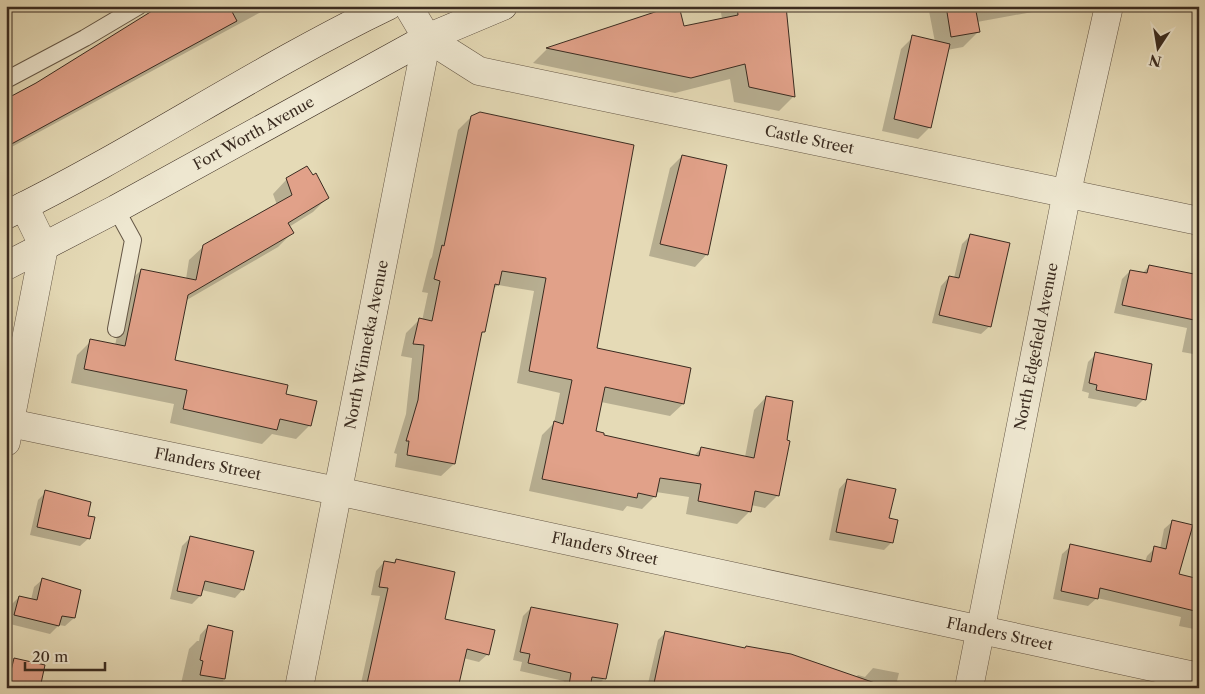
<svg xmlns="http://www.w3.org/2000/svg" width="1205" height="694" font-family="'Libre Caslon Text',serif">
  <rect width="100%" height="100%" fill="#e5dab6"/>
  <filter id="stains"><feTurbulence type="fractalNoise" baseFrequency=".004" numOctaves="4"/><feColorMatrix values="0 0 0 0 .2 0 0 0 0 .09 0 0 0 0 .02 0 0 0 .5 -.17"/></filter>
  <radialGradient id="worn" r=".72"><stop offset=".6" stop-color="#630" stop-opacity="0"/><stop offset="1" stop-color="#630" stop-opacity=".3"/></radialGradient>
  <path fill="#0003" d="M162 6H272L6 150V100L36 84Z
    M677 6 683 27 722 19 720 6H785L794 96 779 111 734 102 730 79 675 93 533 63 547 49Z
    M928 6H1052L1049 9 977 22 978 32 963 47 947 50 930 127 918 139 882 131 901 49 913 37 935 42Z
    M471 117 596 349 683 404 670 416 601 402 594 432 602 435 694 456 701 448 745 457 754 410 766 397 778 495 765 508 751 505 750 511 737 524 686 514 689 497 656 492 655 496 642 509 627 506 623 511 529 491 542 435 554 423 560 393 517 383 534 291 498 285 492 290 483 332 480 335 454 464 441 476 395 467 397 454 394 453 406 414 412 358 401 356 406 333 419 320 422 321 428 293 422 292 430 260 432 257 458 130Z
    M682 156 707 254 695 267 649 256 670 168Z
    M287 179 327 198 313 212 289 227 292 233 278 247 185 301 174 361 284 395 310 425 296 439 272 434 262 444 170 423 174 404 71 383 77 355 91 341 115 346 127 284 141 270 186 279 189 260 204 246 277 205 273 194Z
    M970 236 990 326 981 334 932 323 941 286 949 277 954 278 962 244Z
    M1149 266 1199 294V355L1182 352 1187 328 1114 313 1122 279 1130 271 1142 274Z
    M1096 354 1144 399 1136 407 1088 398 1089 393 1082 391 1088 362Z
    M847 480 888 519 892 542 884 550 829 540 839 489Z
    M46 492 86 517 89 538 80 546 30 535 38 500Z
    M1173 521 1177 575 1199 580V630L1179 626 1181 617 1097 598 1088 606 1053 599 1062 554 1071 546 1145 562 1147 556 1155 548 1160 549 1164 529Z
    M190 538 243 589 235 598 202 590 200 596 192 604 170 599 182 546Z
    M396 560 443 620 488 654 479 662 463 658 416 688H360L380 596 371 595 376 571 384 562 392 564Z
    M43 579 80 591 74 618 65 626 59 625 50 634 6 623 11 605 19 597 31 600 34 587Z
    M531 608 604 679 596 687 589 685 588 688H562L564 681 520 671 522 662 513 660 523 616Z
    M208 626 232 632 222 688H180L189 649 197 641H199L200 635Z
    M666 632 855 678 858 675 865 677 873 668 899 673 897 681 907 684 906 688H647L658 640Z
    M14 660 39 687 40 688H6V667Z"/>
  <path fill="#e1a189" stroke="#3a2b20" d="M160 6H229L237 21 6 147V99L36 83Z
    M673 6H679L684 26 738 15 737 6H786L795 97 749 87 745 64 691 78 546 48Z
    M946 6H975L980 32 951 37Z
    M912 35 950 44 931 128 894 119Z
    M480 112 634 145 597 348 691 368 684 404 605 387 596 431 604 433V435L699 456 701 447 754 458 766 396 793 401 787 440 790 441 779 496 755 491 751 512 698 501 701 484 660 478 656 497 638 493 637 498 542 479 554 421 563 424 572 380 529 371 546 278 502 271 499 285 495 284 485 332H482L455 464 407 455 409 441H406L418 400 424 345 413 344 419 318 432 321 440 281 434 279 442 245 444 246 471 116Z
    M682 155 727 165 708 255 660 244Z
    M307 166 313 175 316 173 329 198 288 223 294 233 188 295 175 360 288 385 286 394 317 401 311 426 280 419 277 430 183 409 187 390 84 369 90 339 125 346 141 269 196 280 203 245 292 195 286 178Z
    M970 234 1010 243 991 327 939 315 949 276 959 278Z
    M1149 265 1199 275V321L1122 305 1130 270 1147 273Z
    M1095 352 1152 364 1146 400 1096 390 1097 385 1089 383Z
    M847 479 896 489 889 518 898 520 893 543 836 532Z
    M45 490 91 502 88 516 95 517 90 539 37 527Z
    M1172 520 1193 525 1179 574 1199 579V612L1100 588 1098 599 1061 591 1070 544 1151 562 1154 546 1166 549Z
    M190 536 254 551 244 590 205 581 201 596 177 591Z
    M396 559 455 572 445 619 495 630 489 655 467 649 458 688H366L388 588 379 587 384 561 395 563Z
    M42 578 81 590 75 618 62 616 59 626 14 615 19 596 37 600Z
    M531 607 618 624 606 679 592 677 590 688H582L569 685 571 673 528 663 530 654 520 652Z
    M208 625 233 631 225 679 200 675 203 661 200 660Z
    M665 631 745 648 746 646 791 654 878 684 877 688H653Z
    M14 658 45 665 40 688H7Z"/>
  <g fill="none" stroke-linecap="round" stroke-linejoin="round">
    <defs>
      <path id="service" d="M6 80 85 38 139 6
        M116 209 133 240 116 329"/>
      <g id="minor">
        <path id="s1" d="M427 38 479 71 1199 221"/>
        <path id="s2" d="M10 423 337 491 1199 677"/>
        <path d="M6 442 44 247 24 206"/>
        <path id="s3" d="M299 688 427 38 408 6"/>
        <path id="s4" d="M969 688 1067 192 1109 6"/>
      </g>
      <g id="secondary">
        <path d="M6 215C137 151 257 69 388 6"/>
        <path id="s5" d="M6 266 116 209 427 38 503 6"/>
      </g>
    </defs>
    <use href="#service" stroke="#655746" stroke-width="18"/>
    <use href="#minor" stroke="#655746" stroke-width="29"/>
    <use href="#secondary" stroke="#3a2b20" stroke-width="29"/>
    <use href="#service" stroke="#eee7d0" stroke-width="16"/>
    <use href="#minor" stroke="#eee7d0" stroke-width="28"/>
    <use href="#secondary" stroke="#eee7d0" stroke-width="28"/>
  </g>
  <g text-anchor="middle" stroke-width="5" stroke-linejoin="round" paint-order="stroke">
    <g font-size="15" fill="#3a2b20" stroke="#eee7d0">
      <text dy="5" stroke="none"><textPath href="#s5" startOffset="281">Fort Worth Avenue</textPath></text>
      <text dy="5" stroke="none"><textPath href="#s1" startOffset="399">Castle Street</textPath></text>
      <text dy="5" stroke="none"><textPath href="#s3" startOffset="350">North Winnetka Avenue</textPath></text>
      <text dy="5" stroke="none"><textPath href="#s4" startOffset="348">North Edgefield Avenue</textPath></text>
      <text dy="5" stroke="none"><textPath href="#s2" startOffset="202">Flanders Street</textPath></text>
      <text dy="5" stroke="none"><textPath href="#s2" startOffset="608">Flanders Street</textPath></text>
      <text dy="5" stroke="none"><textPath href="#s2" startOffset="1012">Flanders Street</textPath></text>
    </g>
  </g>
  <rect width="1205" height="694" fill="none" stroke="#e5dab6" stroke-width="25"/>
  <rect x="8" y="8" width="1190" height="679" fill="none" stroke="#3a2b20" stroke-width="2.5"/>
  <rect x="12" y="12" width="1180" height="669" fill="none" stroke="#3a2b20"/>
  <g transform="translate(1158 48) rotate(192)" stroke="#eee7d0" stroke-width="4" paint-order="stroke">
  <path d="M0-4L9 19L0 12L-9 19Z" fill="#3a2b20"/>
  <text y="-8" font-size="14" font-weight="bold" text-anchor="middle" fill="#3a2b20">N</text>
  </g>
  <path d="M25 662v8h80v-8" fill="none" stroke="#3a2b20" stroke-width="2.5"/>
  <text x="32" y="662" font-size="15" fill="#3a2b20" stroke="#eee7d0" stroke-width="4" paint-order="stroke">20 m</text>
  <rect width="100%" height="100%" filter="url(#stains)"/>
  <rect width="100%" height="100%" fill="url(#worn)"/>
</svg>
